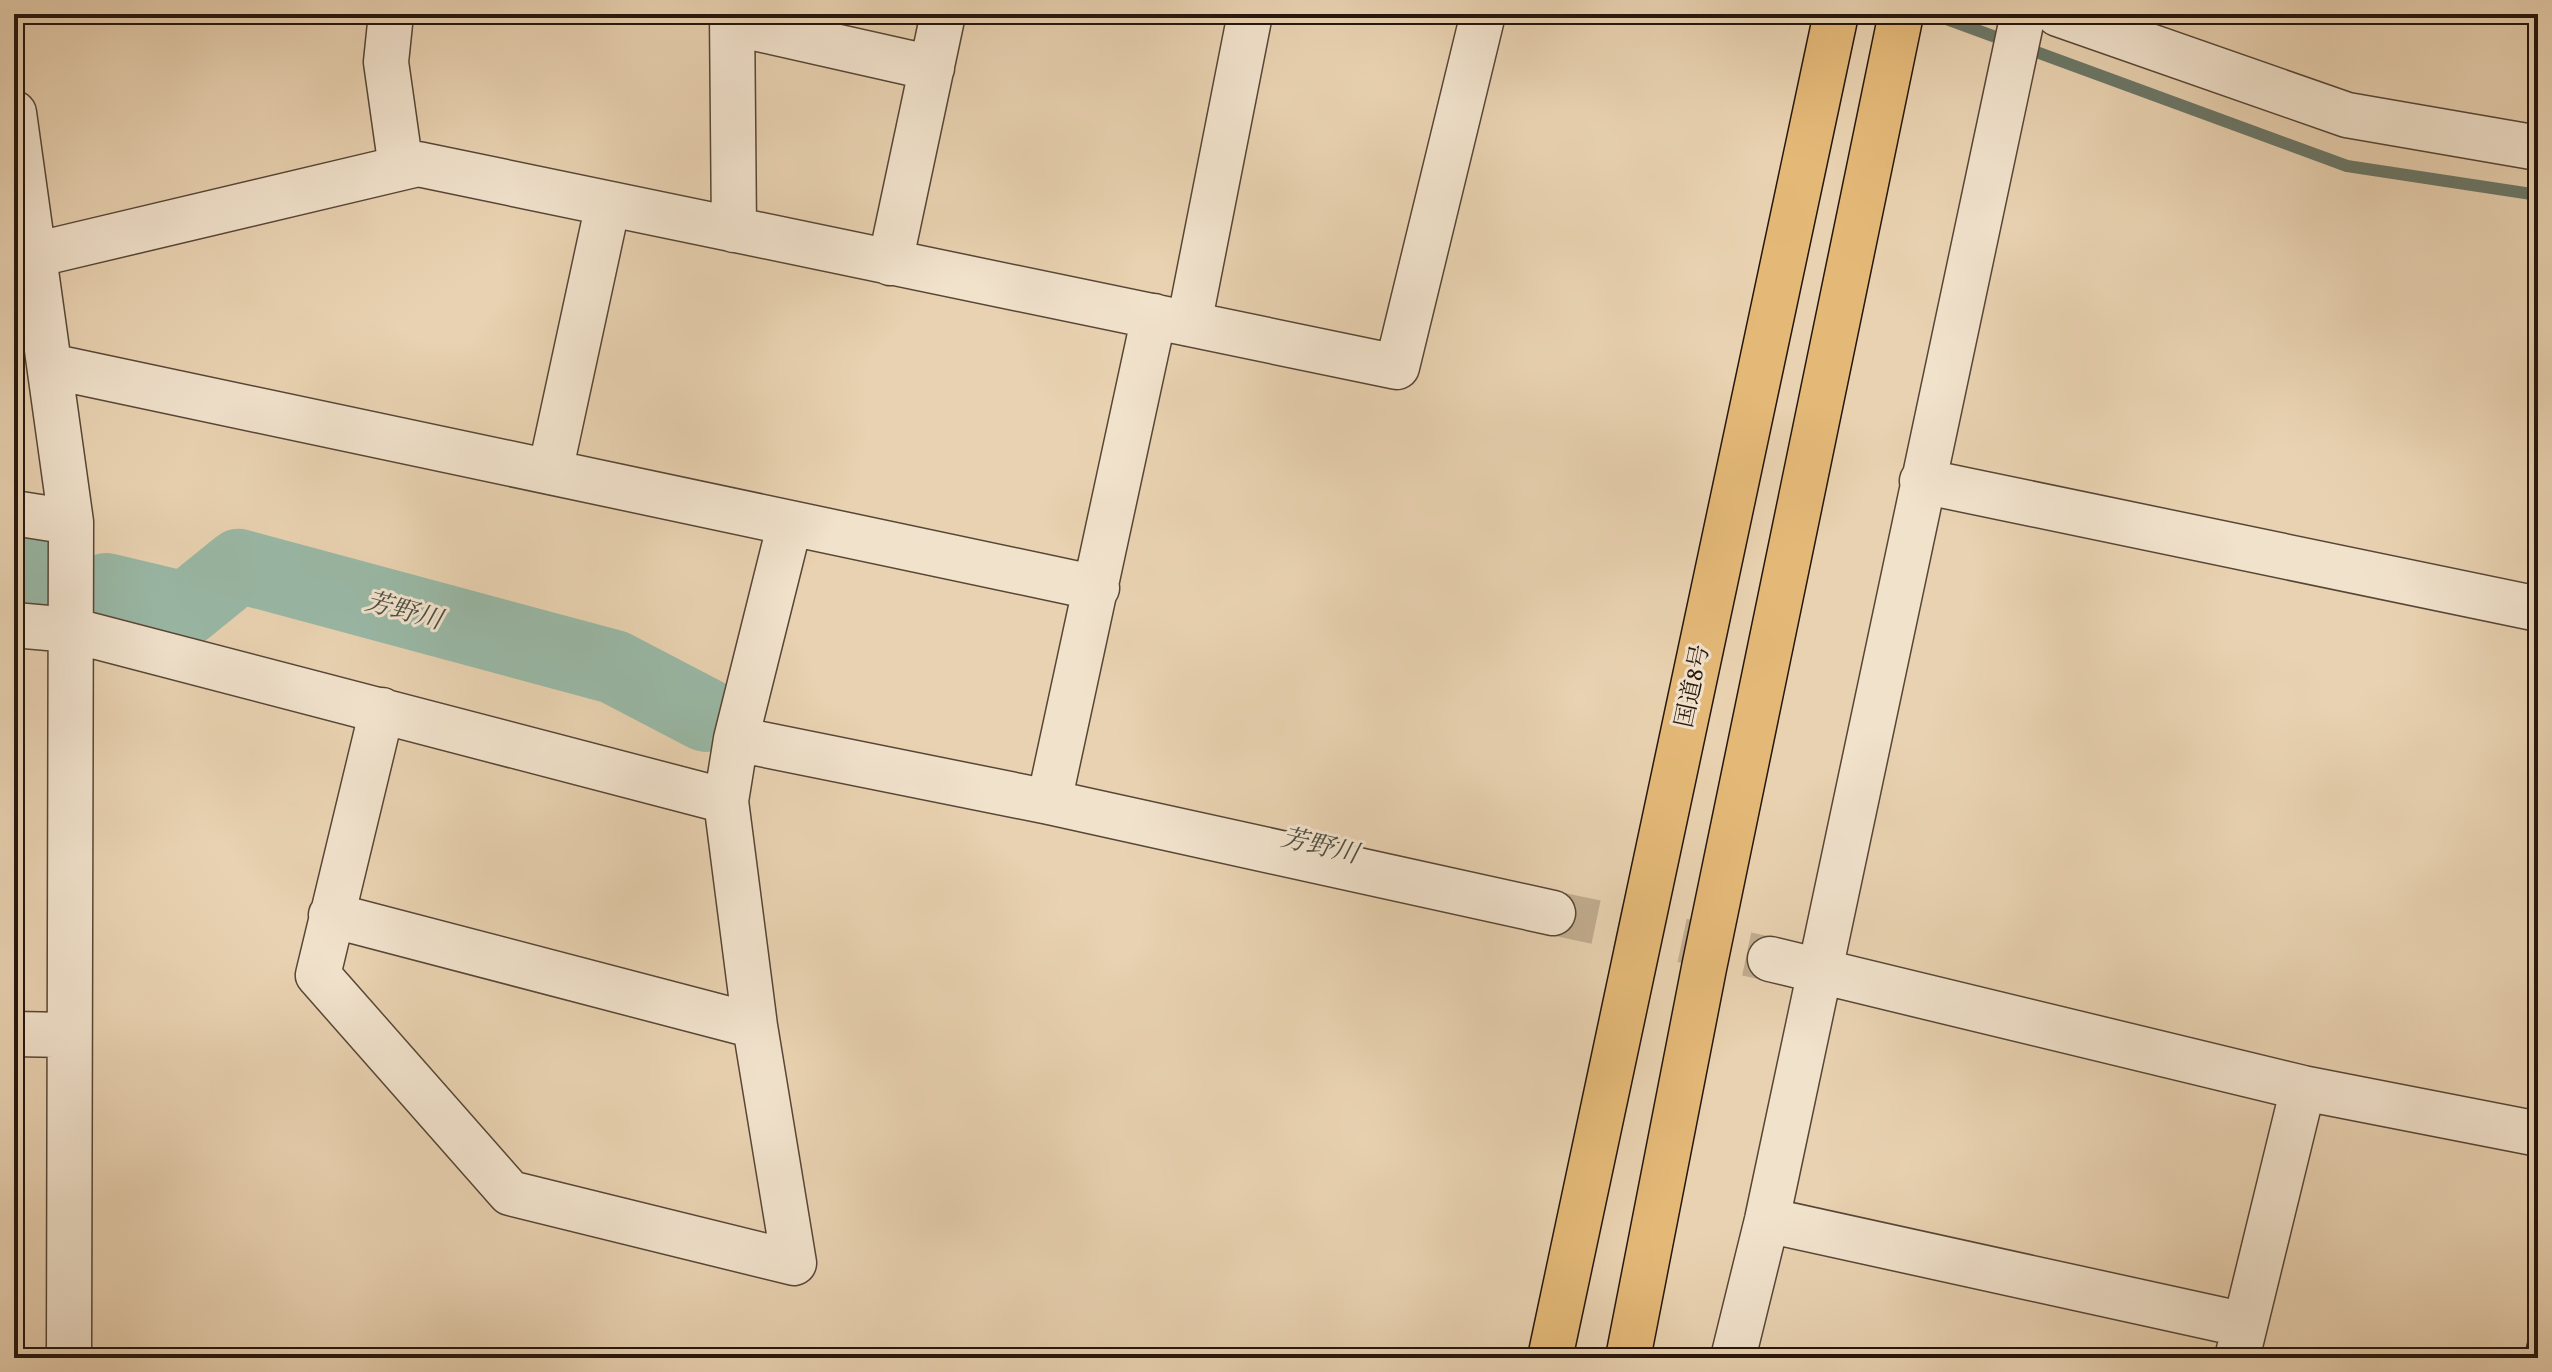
<svg xmlns="http://www.w3.org/2000/svg" width="2552" height="1372" font-family="Vollkorn,'Noto Serif JP',serif">
  <rect width="100%" height="100%" fill="#e9d2b1"/>
  <filter id="stains"><feTurbulence type="fractalNoise" baseFrequency=".0025" numOctaves="4"/><feColorMatrix values="0 0 0 0 .2 0 0 0 0 .09 0 0 0 0 .02 0 0 0 .5 -.17"/></filter>
  <radialGradient id="worn" r=".72"><stop offset=".6" stop-color="#630" stop-opacity="0"/><stop offset="1" stop-color="#630" stop-opacity=".3"/></radialGradient>
  <g fill="none" stroke-linecap="round" stroke-linejoin="round">
    <path stroke="#6b7869" stroke-width="12" d="M1933 14 2347 166 2538 195"/>
    <path stroke="#99b8a6" stroke-width="74" d="M14 570 36 575
      M106 590 186 609 239 566 614 667 706 715"/>
    <path stroke="#c2ad90" stroke-width="44" stroke-dasharray="44 22" stroke-linecap="butt" d="M1553 913 1770 959"/>
    <defs>
      <path id="minor" d="M391 14 386 62 401 168
        M732 14 734 230
        M2058 14 2347 115 2538 148
        M732 23 932 68
        M14 113 71 522 69 1358
        M34 255 418 164 1397 367 1483 14
        M890 263 943 14
        M1189 324 1250 14
        M50 366 1097 588
        M550 472 608 204
        M1922 481 2538 609
        M14 513 71 522
        M14 625 71 630 726 801
        M382 710 318 975 510 1193 794 1263 755 1026 726 801 736 739 790 523
        M736 739 1049 802 1553 913
        M1049 802 1154 316
        M331 915 755 1026
        M1770 959 2303 1088 2538 1134
        M14 1034 68 1035
        M1767 1220 2245 1325
        M1733 1358 1767 1220 2023 14
        M2237 1358 2303 1088"/>
      <path id="trunk" d="M1550 1358 1836 14
        M1628 1358 1704 968 1901 14"/>
    </defs>
    <use href="#minor" stroke="#574636" stroke-width="47"/>
    <use href="#trunk" stroke="#26170d" stroke-width="47"/>
    <path stroke="#26170d" stroke-width="5" stroke-dasharray="6 4" stroke-linecap="butt" d="M2526 1358 2538 1304"/>
    <use href="#minor" stroke="#f1e2cc" stroke-width="44"/>
    <use href="#trunk" stroke="#e4b978" stroke-width="44"/>
  </g>
  <g text-anchor="middle" stroke-width="6" stroke-linejoin="round" paint-order="stroke">
    <g font-size="24" fill="#26170d" stroke="#f1e2cc">
      <text transform="translate(1692 686) rotate(-78)" y="8">国道8号</text>
    </g>
    <g font-size="26" font-style="italic" fill="#4e4f43" stroke="#f1e2cc">
      <text transform="translate(404 610) rotate(15)" y="9">芳野川</text>
      <text transform="translate(1320 845) rotate(13)" y="9">芳野川</text>
    </g>
  </g>
  <rect width="2552" height="1372" fill="none" stroke="#e9d2b1" stroke-width="48"/>
  <rect x="16" y="16" width="2520" height="1340" fill="none" stroke="#26170d" stroke-width="4"/>
  <rect x="24" y="24" width="2504" height="1324" fill="none" stroke="#26170d" stroke-width="2"/>
  <rect width="100%" height="100%" filter="url(#stains)"/>
  <rect width="100%" height="100%" fill="url(#worn)"/>
</svg>
